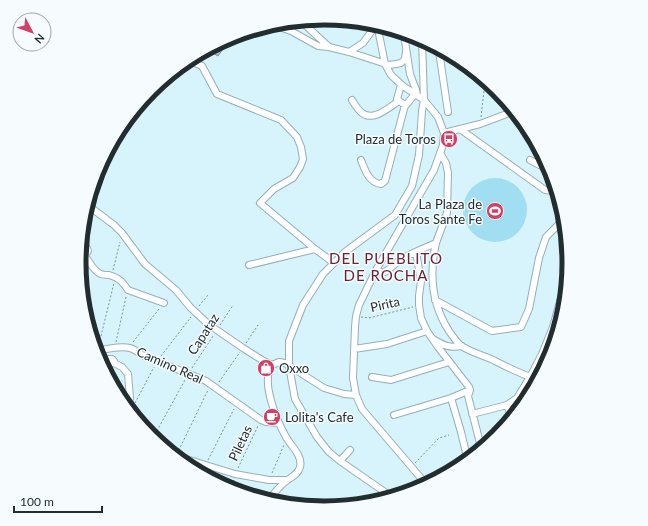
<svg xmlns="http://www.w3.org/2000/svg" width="648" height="526" font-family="Lato,sans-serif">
  <rect width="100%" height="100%" fill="#d7f4fd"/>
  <path fill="#a2def1" d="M463 210a32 32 0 1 1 64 0a32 32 0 1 1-64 0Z"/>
  <path fill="#0003" d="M221 43 225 46 218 54 210 50Z"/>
  <path fill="#a6c1ca" stroke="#7b969e" d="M218 45 223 49 218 56 209 51Z"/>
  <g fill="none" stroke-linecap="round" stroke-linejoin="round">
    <defs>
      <path id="minor" d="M302 22 329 47
        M279 27 291 31 318 46 329 47 349 52 389 65 396 64 401 63 405 59 406 51
        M378 29 385 64 391 75 403 86 424 100 438 117 444 133 443 145 434 170 376 270 359 305 356 316 355 327 353 378 356 395 362 409 426 484
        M404 34 410 74 416 90 417 95
        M439 51 448 112
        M349 52 363 43 374 28
        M193 62 202 66 217 94 281 120 297 137 301 147 303 159 300 167 293 178 274 189 260 203 315 249 334 263
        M401 85 397 99 402 103 406 105 415 94
        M352 100C355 105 358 110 362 113 374 122 389 107 399 101
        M460 129 545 190 555 191
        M444 133 480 124 512 112
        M361 160C365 170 369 183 381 184L385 181 405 105
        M530 160 551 171
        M90 207 114 225 122 233 145 264 176 290 190 307 208 324 243 348 262 360 272 365
        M436 243C429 274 431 303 449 331 453 336 457 344 463 347 471 352 482 355 491 359 505 366 520 374 536 379
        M81 251C88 258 91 268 99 273 102 275 106 275 109 275 119 278 122 281 128 290L164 303
        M416 252 421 281 419 296V305L421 318 427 331 438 347 469 387 470 390 468 396 481 447
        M80 258 85 255 88 251 87 248 83 244
        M249 265 315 249
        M376 270 382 273C389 271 394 264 400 260 411 253 424 248 436 243L447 213 448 173 446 163 440 153
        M435 300 492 331 521 327 529 309 539 258 546 237 561 222
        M433 339C445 346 448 348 462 346
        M354 349 387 344 427 331
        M96 351C105 349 122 346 130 348 134 349 138 352 142 355L206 381 261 420 266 422 279 423
        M99 359H112L114 361V363
        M102 364 114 363 122 367 128 374 130 398 129 404
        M272 365 279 362 285 363 324 388 344 394 356 395
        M372 377 391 380 449 362
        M451 398 461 432 467 457
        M507 405 511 416
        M472 414 507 405 517 398 530 377 542 354 553 327 562 294 565 265 568 257
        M394 415 451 398 470 390
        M183 458 235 474 269 480H286
        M340 461 350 450
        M389 495 340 461 329 452 317 437 295 399 289 366V341L303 305 323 274 345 252 395 215 412 186 419 155 422 111 424 100 422 39
        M271 497C275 492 280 486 285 482 291 477 298 475 300 467 303 456 291 446 286 437 277 421 260 381 272 365"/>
    </defs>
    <use href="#minor" stroke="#94afb8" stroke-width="8"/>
    <path stroke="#7c9096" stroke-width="1" stroke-dasharray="2 2" stroke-linecap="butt" d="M481 117 485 82
      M113 270 120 242
      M199 306 208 295
      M361 317 369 318 413 307
      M220 325 233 305
      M116 342 126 297
      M133 342 159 309
      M246 343 258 325
      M99 344 114 283
      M161 356 191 317
      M192 368 213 336
      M219 382 240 352
      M135 403 154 367
      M153 438 185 380
      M177 454 208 390
      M208 460 234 409
      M415 463 439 438 449 435
      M238 468 258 426
      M272 473 284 445
      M232 490 234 480"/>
    <use href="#minor" stroke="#fff" stroke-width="6"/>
  </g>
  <defs>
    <symbol id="bus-disc" viewBox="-11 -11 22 22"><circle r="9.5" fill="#d04165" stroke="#f6fcfe"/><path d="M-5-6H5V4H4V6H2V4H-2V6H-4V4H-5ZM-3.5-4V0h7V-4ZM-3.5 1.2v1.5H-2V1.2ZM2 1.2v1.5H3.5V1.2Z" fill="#fff"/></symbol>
    <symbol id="stadium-disc" viewBox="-11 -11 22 22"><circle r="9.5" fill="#d04165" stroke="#f6fcfe"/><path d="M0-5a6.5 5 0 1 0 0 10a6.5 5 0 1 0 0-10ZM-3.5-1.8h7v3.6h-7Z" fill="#fff"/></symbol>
    <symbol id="shop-disc" viewBox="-11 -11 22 22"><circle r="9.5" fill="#d04165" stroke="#f6fcfe"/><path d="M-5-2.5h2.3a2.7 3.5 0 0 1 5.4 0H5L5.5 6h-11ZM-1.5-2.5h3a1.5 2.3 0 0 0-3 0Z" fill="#fff"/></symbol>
    <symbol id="cafe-disc" viewBox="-11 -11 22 22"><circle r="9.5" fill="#d04165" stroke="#f6fcfe"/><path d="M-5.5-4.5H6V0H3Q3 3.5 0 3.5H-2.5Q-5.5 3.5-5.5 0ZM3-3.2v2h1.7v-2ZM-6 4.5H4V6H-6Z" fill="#fff"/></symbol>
  </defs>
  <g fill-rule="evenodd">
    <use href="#bus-disc" x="439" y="129" width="20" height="20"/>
    <use href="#stadium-disc" x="485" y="201" width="20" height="20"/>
    <use href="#shop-disc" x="256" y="358" width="20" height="20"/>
    <use href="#cafe-disc" x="262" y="407" width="20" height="20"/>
  </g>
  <g text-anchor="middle" stroke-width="3" stroke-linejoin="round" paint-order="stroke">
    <g font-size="13" fill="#222d30" stroke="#f6fcfe" text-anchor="end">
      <text x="436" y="144">Plaza de Toros</text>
      <text x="482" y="209">La Plaza de<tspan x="482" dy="15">Toros Sante Fe</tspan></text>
      <text x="279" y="373" text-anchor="start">Oxxo</text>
      <text x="285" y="422" text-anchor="start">Lolita's Cafe</text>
    </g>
    <g font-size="13" fill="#222d30" stroke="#f6fcfe">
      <text transform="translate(385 304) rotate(-13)" y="5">Pirita</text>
      <text transform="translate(203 334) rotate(-57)" y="5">Capataz</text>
      <text transform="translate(170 365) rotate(24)" y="5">Camino Real</text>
      <text transform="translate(240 443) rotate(-65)" y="5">Piletas</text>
    </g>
    <g font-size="15" letter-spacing="1" fill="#682333" stroke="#f6fcfe">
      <text x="386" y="264">DEL PUEBLITO<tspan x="386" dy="17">DE ROCHA</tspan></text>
    </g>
  </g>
  <path d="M0 0H648V526H0ZM86 263a238 238 0 1 1 476 0a238 238 0 1 1-476 0Z" fill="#f6fcfe" fill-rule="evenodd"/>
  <path fill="none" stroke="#222d30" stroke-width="5" d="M86 263a238 238 0 1 1 476 0a238 238 0 1 1-476 0Z"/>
  <g transform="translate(32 32) rotate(131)"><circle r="19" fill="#f6fcfe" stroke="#a1a9ac"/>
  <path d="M0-3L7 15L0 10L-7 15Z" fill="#d04165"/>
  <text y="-6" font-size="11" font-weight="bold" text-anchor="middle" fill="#222d30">N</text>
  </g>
  <path d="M14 506v6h88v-6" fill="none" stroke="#222d30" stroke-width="2"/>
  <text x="20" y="506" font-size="12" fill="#222d30" stroke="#f6fcfe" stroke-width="3" paint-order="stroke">100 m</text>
</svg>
